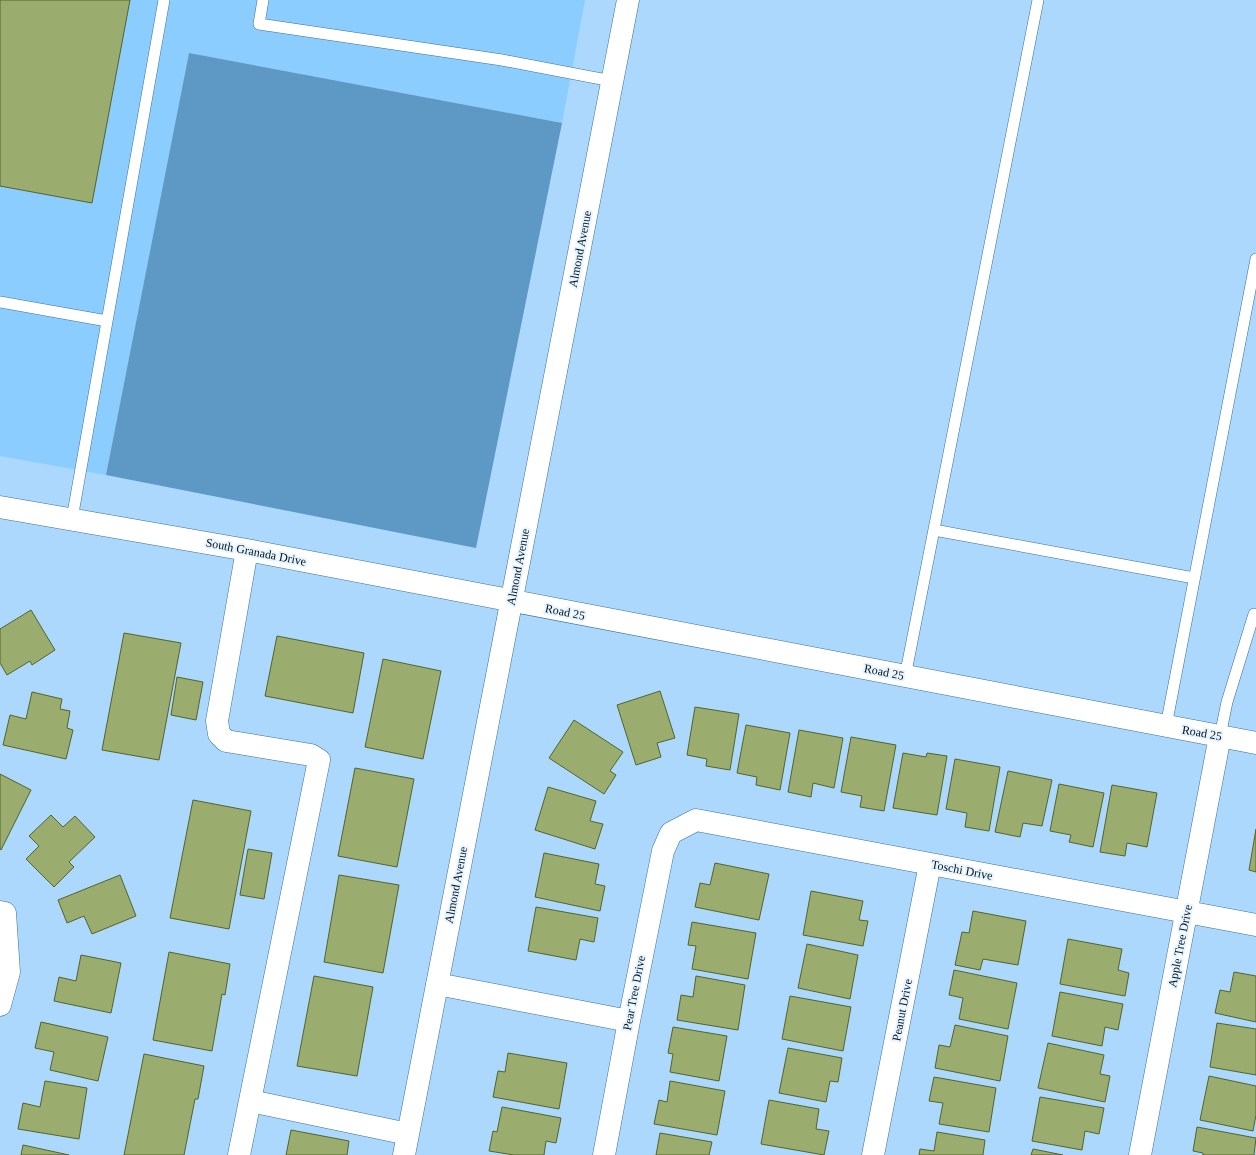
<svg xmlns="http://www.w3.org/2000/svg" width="1256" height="1155" font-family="'Times New Roman',serif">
  <rect width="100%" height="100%" fill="#abd8fc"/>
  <path fill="#8ccdff" d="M0 0H585L562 123 189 53 106 475 0 456Z"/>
  <path fill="#5e98c4" d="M189 53 562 123 476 548 106 475Z"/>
  <path fill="#9aad6f" stroke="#546428" d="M0 0H130L92 203 0 186Z
    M31 610 55 650 32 665 30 661 7 675 0 663V629Z
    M124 633 181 643 159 760 102 750Z
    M277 636 364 653 353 713 265 696Z
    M383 659 441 671 423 759 365 747Z
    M177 677 203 682 196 720 171 715Z
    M660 691 675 738 657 743 661 757 636 765 617 705Z
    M32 692 62 699 60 709 70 711 67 728 73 730 66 759 3 745 10 715 26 719Z
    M695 707 739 714 730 770 706 766 707 759 687 755Z
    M574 720 623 752 610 771 616 775 604 794 549 758Z
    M746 725 790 733 780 790 756 785 757 777 737 773Z
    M799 730 843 738 834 788 813 783 811 797 788 792Z
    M851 737 896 745 884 811 860 807 862 796 841 792Z
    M903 753 926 757 927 753 947 756 937 815 893 808Z
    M955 759 1000 767 989 831 965 827 967 813 946 809Z
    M355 768 414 779 397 867 338 856Z
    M1008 771 1052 780 1042 826 1023 823 1020 837 995 832Z
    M0 774 31 790 1 850 0 849Z
    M1059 784 1104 793 1093 847 1069 842 1071 835 1050 831Z
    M1112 785 1157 793 1147 847 1127 843 1125 856 1100 852Z
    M548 787 596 801 590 821 603 824 595 849 535 830Z
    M193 800 251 811 229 929 170 918Z
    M51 815 63 827 75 816 95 837 69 862 74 867 54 887 26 859 39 846 29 836Z
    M1256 829V872L1249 870Z
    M248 849 272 853 264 899 240 895Z
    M544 853 599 864 595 884 605 886 600 911 535 897Z
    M715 863 769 874 759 920 695 907 700 883 710 885Z
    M120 875 136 916 92 934 84 916 67 923 58 900Z
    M339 875 399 885 383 973 324 962Z
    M811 891 863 901 859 920 868 921 863 946 803 935Z
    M536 907 598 918 594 942 580 939 576 960 528 951Z
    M973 911 1026 921 1018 965 983 959 980 970 955 965 962 932 969 933Z
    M692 922 756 933 748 979 692 969 696 946 688 945Z
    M1068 939 1122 949 1118 970 1129 973 1125 996 1060 984Z
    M807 944 858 955 850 999 798 988Z
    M169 952 230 964 225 995 222 994 212 1051 153 1040Z
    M81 955 121 963 111 1013 54 1001 59 977 76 981Z
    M954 970 1017 983 1008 1029 959 1019 963 998 949 995Z
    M1234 972 1256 976V1022L1215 1013 1220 990 1230 992Z
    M314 976 373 987 357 1076 297 1066Z
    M696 976 745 985 738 1030 677 1020 681 995 693 997Z
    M1060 992 1123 1004 1118 1030 1105 1027 1102 1046 1052 1036Z
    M790 996 851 1007 843 1051 782 1039Z
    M41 1022 108 1037 98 1081 50 1070 54 1052 35 1048Z
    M1217 1023 1256 1029V1075L1210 1067Z
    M955 1025 1008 1036 1000 1081 935 1068 939 1045 950 1047Z
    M673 1027 727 1036 719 1081 670 1072 673 1054 668 1053Z
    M1048 1043 1104 1055 1100 1074 1110 1076 1105 1102 1038 1088Z
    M788 1048 842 1058 838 1082 830 1081 826 1102 779 1093Z
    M508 1053 567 1063 559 1109 493 1097 498 1071 505 1072Z
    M144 1054 204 1066 198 1099H195L184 1155H124Z
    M1209 1076 1256 1086V1115L1253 1131 1200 1120Z
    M934 1077 996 1088 989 1132 939 1124 943 1103 929 1101Z
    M45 1081 87 1088 79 1139 18 1129 23 1103 40 1107Z
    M670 1081 725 1091 717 1135 654 1124 659 1100 667 1102Z
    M1040 1097 1104 1108 1099 1134 1085 1131 1082 1150 1032 1141Z
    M769 1100 819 1109 816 1129 829 1131 824 1155 761 1144Z
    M502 1107 561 1118 556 1143 546 1141 544 1155H514L489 1151 493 1131 497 1132Z
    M1197 1127 1256 1138 1254 1155H1203V1153L1193 1151Z
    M291 1130 349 1141 347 1155H286Z
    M937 1132 985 1140 983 1155H919L920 1149 934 1151Z
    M660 1133 712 1142 709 1155H656Z
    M23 1145 69 1155H21Z
    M1033 1149 1063 1155H1031Z"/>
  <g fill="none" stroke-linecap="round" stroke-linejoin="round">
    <defs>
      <path id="lane" d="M263 0 259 24 502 60 612 81
        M0 302 107 321
        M72 519 164 0
        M934 530 1194 578
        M905 677 1038 0
        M1166 726 1256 259
        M1220 736 1227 702 1254 614"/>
      <path id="street" d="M0 507 247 550 1256 743
        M0 912 5 913 9 972 0 1005
        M437 984 629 1021
        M250 1101 408 1134
        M239 1155 319 760 311 755 226 741 219 734 217 721 247 550
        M404 1155 628 0
        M604 1155 629 1021 663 851 671 833 696 820 1256 925
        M873 1155 930 864
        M1140 1155 1220 736"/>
    </defs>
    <use href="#lane" stroke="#397199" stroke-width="12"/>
    <use href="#street" stroke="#397199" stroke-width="23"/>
    <use href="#lane" stroke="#fff" stroke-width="11"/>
    <use href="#street" stroke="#fff" stroke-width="22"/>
  </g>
  <g text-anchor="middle" stroke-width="4" stroke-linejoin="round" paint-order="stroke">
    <g font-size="12" fill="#001323" stroke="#e9f5fe">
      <text transform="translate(580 249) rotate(-79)" y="4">Almond Avenue</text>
      <text transform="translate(256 552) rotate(11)" y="4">South Granada Drive</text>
      <text transform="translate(518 567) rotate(-79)" y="4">Almond Avenue</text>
      <text transform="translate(565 612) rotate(11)" y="4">Road 25</text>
      <text transform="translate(884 672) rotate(11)" y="4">Road 25</text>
      <text transform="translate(1202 733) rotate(10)" y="4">Road 25</text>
      <text transform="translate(962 870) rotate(11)" y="4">Toschi Drive</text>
      <text transform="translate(456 885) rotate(-79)" y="4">Almond Avenue</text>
      <text transform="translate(1180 946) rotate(-79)" y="4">Apple Tree Drive</text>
      <text transform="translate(634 993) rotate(-79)" y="4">Pear Tree Drive</text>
      <text transform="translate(902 1010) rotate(-79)" y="4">Peanut Drive</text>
    </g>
  </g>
</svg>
